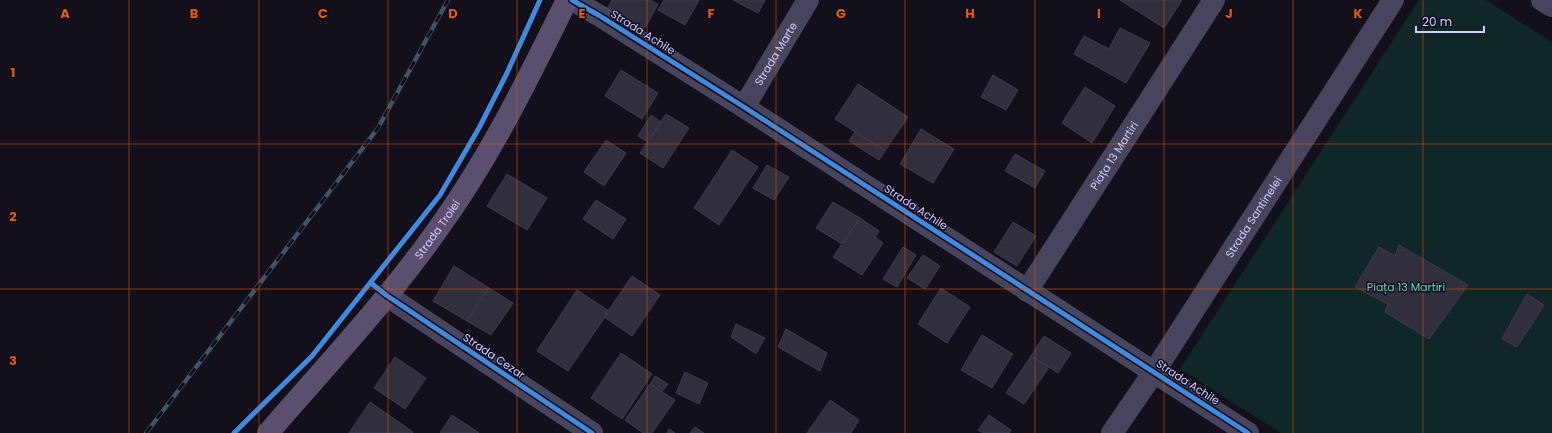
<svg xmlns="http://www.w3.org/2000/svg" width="1552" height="433" font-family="Poppins,sans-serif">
  <rect width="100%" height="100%" fill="#13101c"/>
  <path fill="#102728" d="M1419 0H1486L1552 42V433H1281L1180 369Z"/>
  <path fill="#312e3e" stroke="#3e3a50" d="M612 0H650L658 4 644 30 607 9Z
    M664 0H699L685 25 658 10Z
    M733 0H765L758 13Z
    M1120 0H1182L1164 28Z
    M1120 28 1150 43 1126 83 1074 54 1084 36 1109 49Z
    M621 70 658 93 642 119 605 96Z
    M993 75 1018 90 1006 110 981 97Z
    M858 84 908 117 885 151 835 119Z
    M1085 87 1115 106 1092 143 1062 123Z
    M666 114 689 128 663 168 640 153Z
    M651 115 661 122 648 142 638 136Z
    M921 129 954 149 933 183 900 164Z
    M855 132 885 151 879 160 849 141Z
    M606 140 626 153 604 186 584 172Z
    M732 150 758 167 719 225 694 208Z
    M1015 154 1045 171 1035 188 1005 171Z
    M767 165 789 177 774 200 753 188Z
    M507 174 547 198 527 230 487 206Z
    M596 200 626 219 613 239 583 219Z
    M833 202 860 218 842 244 816 228Z
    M860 218 879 231 875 237 883 243 862 275 833 257Z
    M1013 222 1036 236 1017 266 994 252Z
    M1399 245 1468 285 1429 339 1385 312 1388 304 1355 287 1379 247 1395 256Z
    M903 247 916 255 897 287 883 279Z
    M923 255 940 266 925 289 907 278Z
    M454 266 489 288 467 321 433 301Z
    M632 276 660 295 632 336 604 317Z
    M489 288 513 303 491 335 467 321Z
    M941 288 970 307 947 343 918 324Z
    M577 290 609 311 568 371 537 351Z
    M1527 294 1544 305 1517 347 1502 339Z
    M736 324 765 338 756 354 731 337Z
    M786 329 827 353 820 371 778 347Z
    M982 335 1013 354 992 388 961 370Z
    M1044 336 1071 353 1058 373 1031 356Z
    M621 353 652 374 622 419 591 398Z
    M1031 356 1049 367 1024 404 1006 393Z
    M395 357 426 378 405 409 374 388Z
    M685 372 708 383 699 404 676 393Z
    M655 376 668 384 662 392 650 384Z
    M650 384 675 400 652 433H643L625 420Z
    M830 400 859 420 851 433H807Z
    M370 402 413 432 412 433H349Z
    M452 415 479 433H440Z
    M989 415 1011 430 1009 433H983L978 430Z
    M695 427 704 433H690Z
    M669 429 675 433H667Z"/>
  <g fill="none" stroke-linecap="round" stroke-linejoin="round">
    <g stroke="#46455d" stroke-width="22">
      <path d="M572 0 600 16 744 107 1248 433"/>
      <path d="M1542 0 1552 6"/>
      <path id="s1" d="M744 107 808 0"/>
      <path id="s2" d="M1027 291 1214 0"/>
      <path d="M386 295 592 433"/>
      <path id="s3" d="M1112 433 1154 372 1393 0"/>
    </g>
    <path stroke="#5a4f6e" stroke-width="22" id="s4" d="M268 433C325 367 388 300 438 229 490 157 528 79 567 0"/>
    <defs>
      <path id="rail" d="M146 433 378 128 448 0"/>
    </defs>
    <use href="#rail" stroke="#3f5466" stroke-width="4.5"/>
    <use href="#rail" stroke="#100c20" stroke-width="3" stroke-dasharray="9" stroke-linecap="butt"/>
    <defs>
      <path id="cycleway" d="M572 0 600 16 744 107 1248 433
        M371 283 386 295 592 433
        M234 433 312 356 440 195 479 128 507 73 540 0"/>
    </defs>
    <use href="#cycleway" stroke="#100c20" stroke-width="8"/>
    <use href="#cycleway" stroke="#408adc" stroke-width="5"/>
  </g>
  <path fill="none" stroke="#e8590c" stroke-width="1" stroke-opacity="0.55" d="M129 0V433M259 0V433M388 0V433M517 0V433M647 0V433M776 0V433M905 0V433M1035 0V433M1164 0V433M1293 0V433M1423 0V433M0 144H1552M0 289H1552"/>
  <g text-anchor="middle" stroke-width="3" stroke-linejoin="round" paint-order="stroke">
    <g font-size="11" fill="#d2ccff" stroke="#100c20">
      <text transform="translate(643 32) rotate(32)" y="4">Strada Achile</text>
      <text dy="4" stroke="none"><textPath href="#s1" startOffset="62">Strada Marte</textPath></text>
      <text dy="4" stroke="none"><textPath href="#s2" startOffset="161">Piața 13 Martiri</textPath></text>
      <text transform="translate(916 207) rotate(33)" y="4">Strada Achile</text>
      <text dy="4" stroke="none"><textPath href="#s3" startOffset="258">Strada Santinelei</textPath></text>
      <text dy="4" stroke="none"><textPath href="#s4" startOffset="265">Strada Troiei</textPath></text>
      <text transform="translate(494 356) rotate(34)" y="4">Strada Cezar</text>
      <text transform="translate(1188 382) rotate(33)" y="4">Strada Achile</text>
    </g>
    <g font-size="11" fill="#54e2c0" stroke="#100c20">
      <text x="1406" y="291">Piața 13 Martiri</text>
    </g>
  </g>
  <g font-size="13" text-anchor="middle" font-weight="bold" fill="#e8590c" stroke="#100c20" stroke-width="3" stroke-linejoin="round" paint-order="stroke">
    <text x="65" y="18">A</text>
    <text x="194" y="18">B</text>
    <text x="323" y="18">C</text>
    <text x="453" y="18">D</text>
    <text x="582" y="18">E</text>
    <text x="711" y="18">F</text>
    <text x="841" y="18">G</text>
    <text x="970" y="18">H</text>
    <text x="1099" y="18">I</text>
    <text x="1229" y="18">J</text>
    <text x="1358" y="18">K</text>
    <text x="13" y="77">1</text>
    <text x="13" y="221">2</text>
    <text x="13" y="365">3</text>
  </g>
  <path d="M1416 26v6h68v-6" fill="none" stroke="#d2ccff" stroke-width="2"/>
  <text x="1422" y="26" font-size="12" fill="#d2ccff" stroke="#100c20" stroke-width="3" paint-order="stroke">20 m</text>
</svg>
